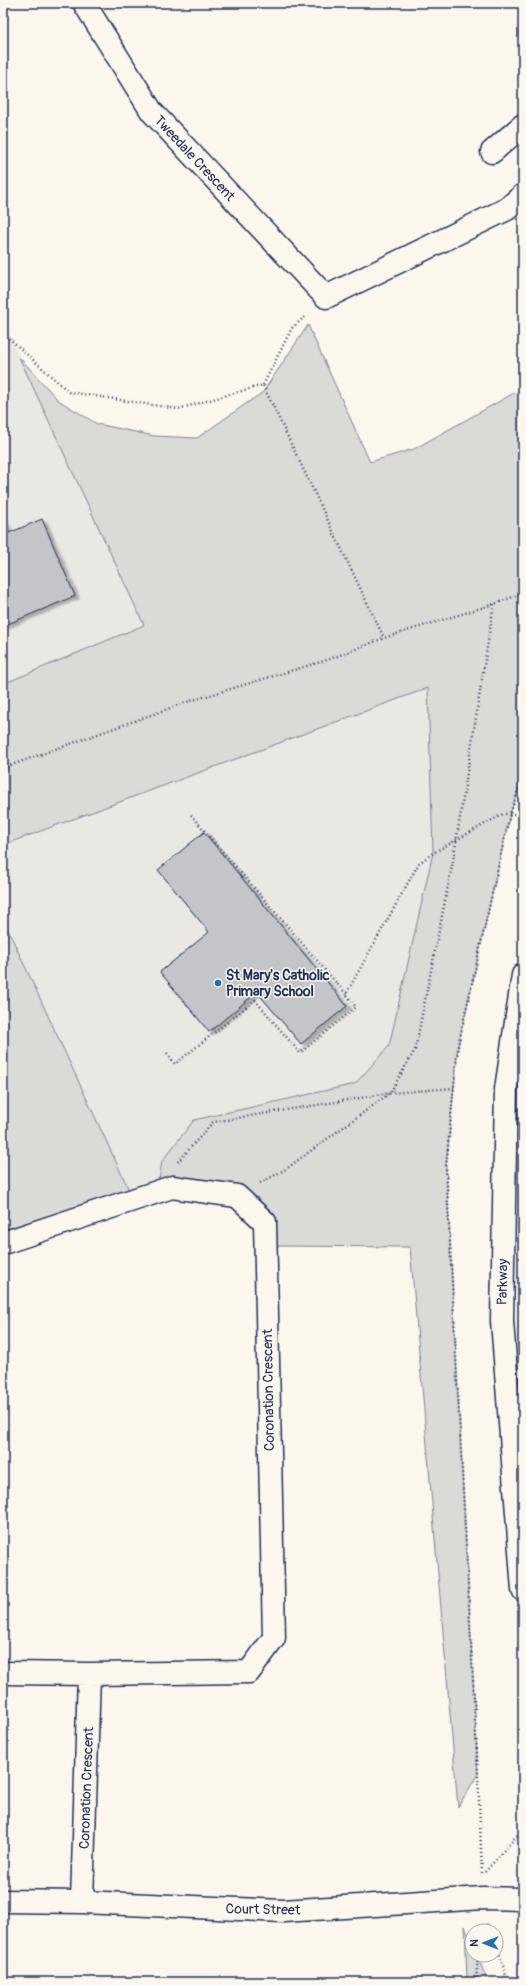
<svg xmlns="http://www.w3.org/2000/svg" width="526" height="1985" font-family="Pangolin,sans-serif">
  <defs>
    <filter id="shadow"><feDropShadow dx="4.5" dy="2.5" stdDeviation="1" flood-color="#0004"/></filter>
  </defs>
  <rect width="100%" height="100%" fill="#fbf7ec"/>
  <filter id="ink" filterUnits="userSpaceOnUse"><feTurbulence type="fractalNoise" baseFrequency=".025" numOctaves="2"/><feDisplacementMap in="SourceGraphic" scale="8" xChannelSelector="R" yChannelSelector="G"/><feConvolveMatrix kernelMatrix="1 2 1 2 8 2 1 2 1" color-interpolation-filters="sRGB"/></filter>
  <g filter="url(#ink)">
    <path fill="#eae8e2" d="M3 321 145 625 3 684Z
      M428 688 433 853 389 1046 355 1084 194 1120 162 1161 159 1180 129 1190 3 919V845Z"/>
    <path fill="#dadad7" stroke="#7a849a" d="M308 325 370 462 414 449 523 388V776L510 814 458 1046 446 1167 478 1774 458 1807 410 1247 272 1246 270 1216 159 1180 162 1161 194 1120 355 1084 389 1046 433 853 428 688 3 845V684L144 625 19 357 58 400 97 424 154 436 197 438 263 392Z
      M3 919 129 1190 3 1230Z
      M465 1926 472 1944V1955H477L488 1982H467Z"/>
    <path fill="#c3c5c9" stroke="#1b2f5e" filter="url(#shadow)" d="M3 519 9 533 42 519 75 596 3 626Z
      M204 832 347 1006 301 1044 257 992 209 1032 160 972 209 932 158 870Z"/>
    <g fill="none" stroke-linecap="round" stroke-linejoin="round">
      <defs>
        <path id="minor" d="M84 3 152 112 326 297 507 209 523 195
          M492 152 523 125
          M523 975 506 1089 502 1321 523 1590
          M3 1243 172 1187 237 1196 265 1222 274 1638 249 1672 89 1674
          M3 1673 89 1674 82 1902
          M3 1901 82 1902 283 1911 483 1898 523 1899"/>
      </defs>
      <use href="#minor" stroke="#1b2f5e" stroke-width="25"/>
      <path stroke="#1b2f5e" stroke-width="2.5" stroke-dasharray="1 3" stroke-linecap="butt" d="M3 333 69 392 178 409 263 385 384 638
        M263 385 292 328 307 315
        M3 768 187 702 327 660 384 638 494 604 523 593
        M191 815 346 994
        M167 1053 175 1064 255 1000 300 1053 356 1007 346 994 419 863 433 853 503 814H523
        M178 1162 213 1122 390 1093 454 1088
        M260 1183 286 1169 390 1093 415 1050 453 861 494 604
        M485 1872 519 1833
        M482 1873 478 1774 446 1167 458 1046 510 814 523 776
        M487 1924 490 1931
        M480 1931 481 1924
        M496 1943 508 1982
        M476 1982 478 1955"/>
      <use href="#minor" stroke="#fbf7ec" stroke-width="22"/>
    </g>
  </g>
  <circle fill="#1f6fb2" stroke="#fbf7ec" stroke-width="1.5" cx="218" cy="983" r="4"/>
  <g text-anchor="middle" stroke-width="3" stroke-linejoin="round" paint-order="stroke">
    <g font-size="14" fill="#1b2f5e" stroke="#fbf7ec">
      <text transform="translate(195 158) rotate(47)" y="5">Tweedale Crescent</text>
      <text transform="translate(502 1282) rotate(-89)" y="5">Parkway</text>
      <text transform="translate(268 1390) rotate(-91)" y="5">Coronation Crescent</text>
      <text transform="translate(86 1788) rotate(-88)" y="5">Coronation Crescent</text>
      <text transform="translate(263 1909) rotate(1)" y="5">Court Street</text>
    </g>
    <g font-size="14" font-weight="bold" fill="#1b2f5e" stroke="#fbf7ec" text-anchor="start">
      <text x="226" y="980">St Mary's Catholic<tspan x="226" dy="16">Primary School</tspan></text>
    </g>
  </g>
  <rect width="526" height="1985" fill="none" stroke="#fbf7ec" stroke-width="16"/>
  <rect x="8" y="8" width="510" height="1969" fill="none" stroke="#1b2f5e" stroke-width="1.5" filter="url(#ink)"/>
  <g transform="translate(484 1943) rotate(270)"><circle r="19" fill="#fbf7ec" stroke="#a1a7b3"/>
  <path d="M0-3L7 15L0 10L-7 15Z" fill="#1f6fb2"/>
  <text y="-6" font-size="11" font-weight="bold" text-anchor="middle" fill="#1b2f5e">N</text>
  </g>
</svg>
